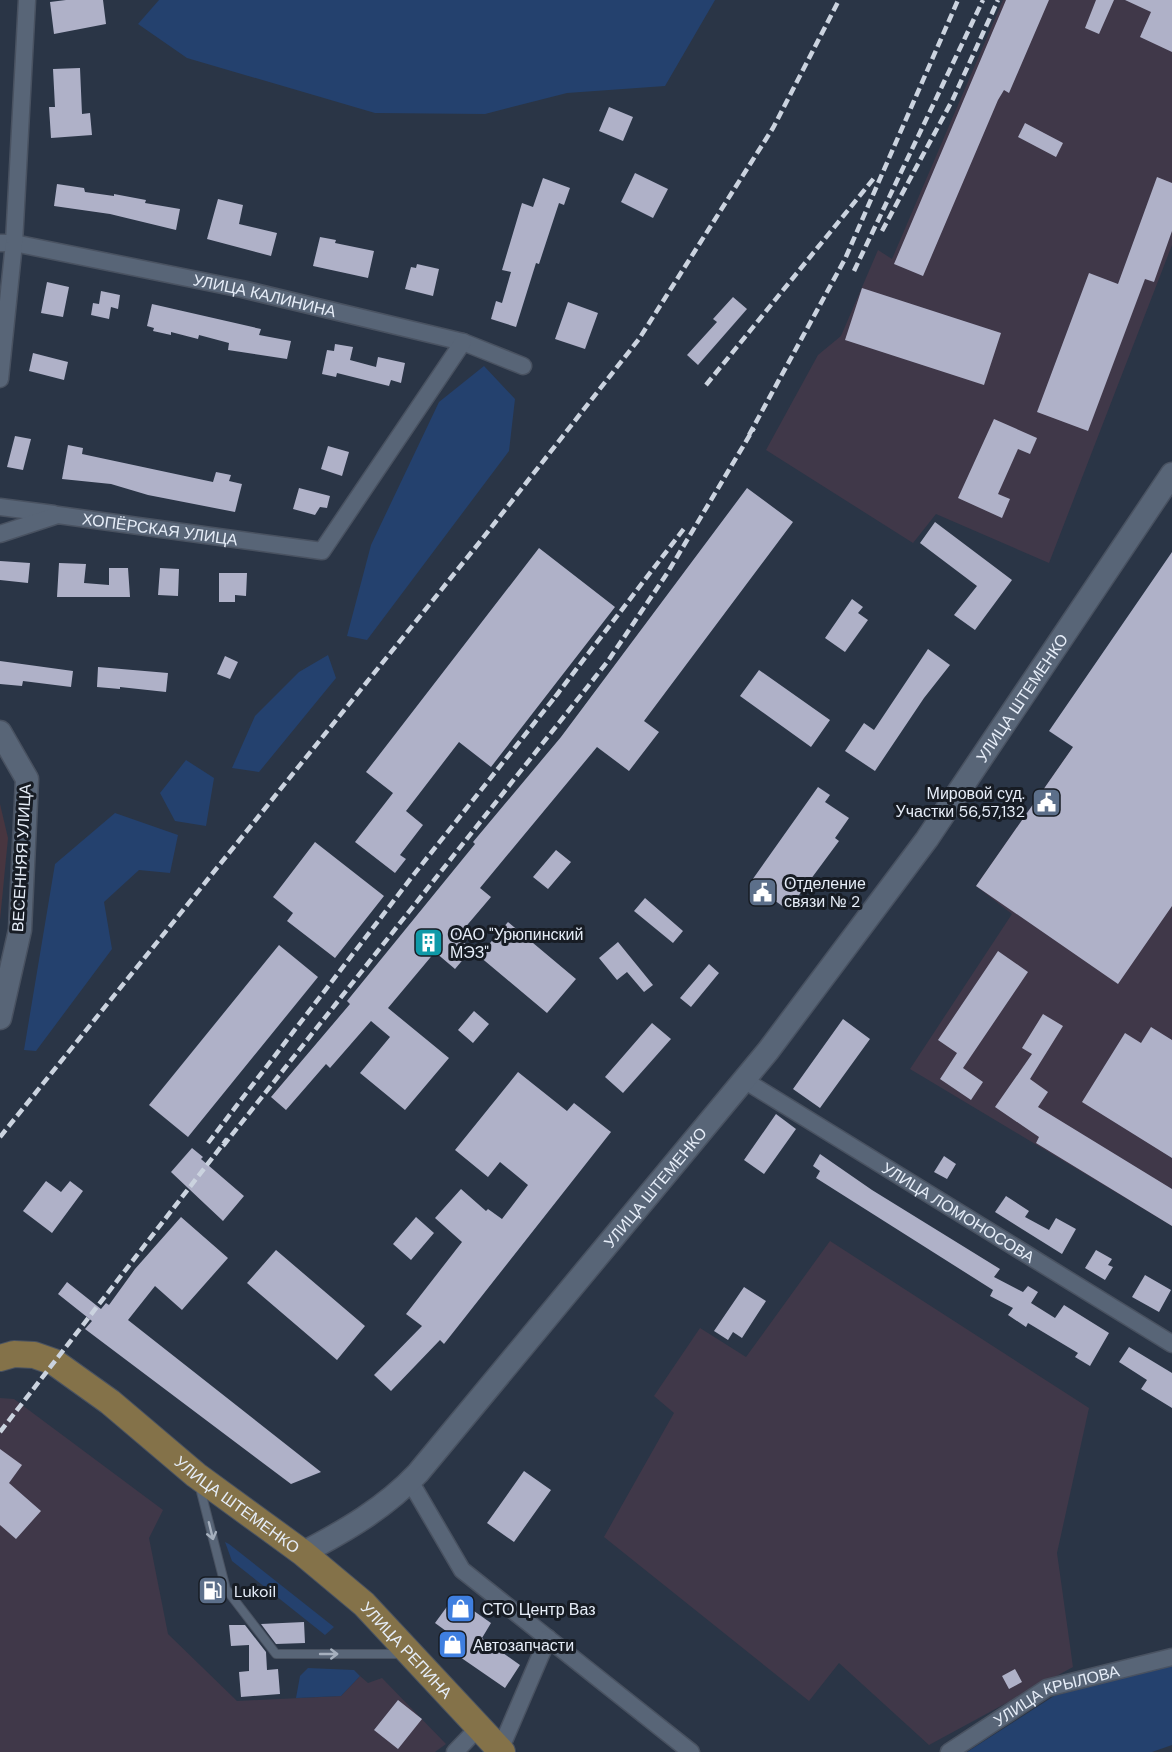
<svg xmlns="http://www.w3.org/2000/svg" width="1172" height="1752" font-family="'DM Sans',sans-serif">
  <rect width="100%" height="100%" fill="#2a3546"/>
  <path fill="#403849" d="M1003 0H1172V245L1049 563 936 514 913 543 766 450 818 355 841 336 878 250 892 259Z
    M1172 605V1226L910 1069 1012 914 976 886Z
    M830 1241 1089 1408 1057 1553 1073 1667 929 1745 839 1663 809 1701 604 1537 674 1413 654 1396 700 1328 746 1357Z
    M0 1398 14 1399 163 1510 149 1538 168 1634 237 1701 341 1696 360 1676 368 1683 382 1678 446 1744 435 1752H0Z"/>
  <path fill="#483640" d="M0 804 8 838 0 920Z"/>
  <path fill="#24416e" d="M159 0H715L665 86 567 93 485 114 375 113 187 58 138 24Z
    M484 366 515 399 509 451 367 640 347 636 371 545 439 402Z
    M328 655 336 678 259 772 232 768 255 716 299 672Z
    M186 760 214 778 206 826 175 821 160 793Z
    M115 813 178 835 170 873 139 870 104 902 112 949 36 1051 24 1050 55 864Z
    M225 1542 229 1544 334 1627 325 1635 232 1561Z
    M1172 1664V1745L1152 1752H967L1054 1696Z
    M308 1668 354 1670 360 1676 341 1696 296 1698 300 1676Z"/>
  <path fill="#afb1c8" d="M66 0H103L106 24 54 34 50 2Z
    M1006 0H1049L1009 93 1004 90 998 100 923 276 894 264Z
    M1096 0H1114L1099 34 1085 28Z
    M1125 0H1172V52L1140 37 1151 12Z
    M80 68 82 114 90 113 92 135 51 138 49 107H55L53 69Z
    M609 107 633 117 623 141 599 131Z
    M1025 123 1063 143 1056 157 1018 137Z
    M635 173 668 189 653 218 621 202Z
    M1157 177 1172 183V231L1154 282 1145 279 1088 431 1037 412 1089 273 1118 284Z
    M543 178 570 188 564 205 559 203 539 264 536 263 516 327 491 319 496 301 502 303 511 272 502 270 522 203 533 207Z
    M57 184 84 188 85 192 114 196V194L146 200 145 203 180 209 176 230 110 214 54 206Z
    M218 199 243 205 239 224 277 233 271 256 207 239Z
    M320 237 336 240 335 243 374 251 368 278 313 266Z
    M417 264 439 269 433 296 405 289 411 267 416 268Z
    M47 282 69 287 63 317 41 313Z
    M862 288 1001 333 984 385 845 340Z
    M101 291 120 295 118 309 111 307 109 319 91 315 93 303 99 304Z
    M733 297 747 309 698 365 687 355 717 322 713 319Z
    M568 302 598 313 585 349 555 339Z
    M152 304 261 329 259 335 291 341 287 359 228 350 229 343 199 335 198 339 171 332V335L153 331 154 328 147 326Z
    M335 344 353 347 350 360 376 367 378 357 405 363 401 383 391 380 389 386 337 373 336 377 322 374 327 350 334 351Z
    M33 353 68 362 64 380 29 371Z
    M994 419 1037 438 1030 454 1018 449 998 494 1010 499 1002 518 958 498Z
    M15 436 31 439 23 470 7 467Z
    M68 445 83 448 82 454 213 482 216 472 231 475 229 481 242 484 235 512 148 495 111 484 62 479Z
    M328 446 349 452 342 476 321 469Z
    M299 488 330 496 327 508 320 507 315 515 293 509Z
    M747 488 793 522 644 721 659 732 629 771 597 747 480 888 491 897 457 937 472 949 455 969 435 952 388 1008 449 1058 405 1110 360 1073 390 1037 371 1021 330 1068 326 1064 286 1110 271 1097 350 1004 347 1001 475 844 473 842 561 737Z
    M935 522 1012 580 975 630 954 615 977 586 920 543Z
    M539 548 615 607 491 767 459 742 406 811 423 825 400 855 406 859 395 873 355 842 393 793 366 772Z
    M1172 552V906L1118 984 976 886 1073 747 1049 731Z
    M0 561 30 563 28 583 0 580Z
    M59 563 86 564 84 583 109 585V568H128L130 597H57Z
    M160 568 179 569 178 596 158 595Z
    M219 573H247L246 596 235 595V602H219Z
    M852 599 863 607 858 613 868 620 845 652 825 638Z
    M928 649 950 665 924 698 875 771 845 751 864 723 874 730Z
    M225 656 238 662 230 679 217 674Z
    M0 661 73 671 71 687 23 681 22 686 0 684Z
    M98 667 168 673 166 692 120 687V689L97 687Z
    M759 670 830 720 811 747 740 696Z
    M818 787 830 795 825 802 849 818 835 838 839 841 788 910 750 883Z
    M315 842 384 896 335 958 287 921 293 913 273 897Z
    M556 850 571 862 548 889 533 877Z
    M645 898 683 931 673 943 634 911Z
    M508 922 576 979 547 1013 479 956Z
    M618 942 653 985 644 992 627 972 617 980 599 958Z
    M279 945 318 977 188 1137 149 1105Z
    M998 951 1028 972 963 1068 983 1082 971 1100 940 1079 957 1053 938 1040Z
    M709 964 719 973 691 1007 680 998Z
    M474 1011 489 1024 473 1043 458 1030Z
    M1043 1014 1063 1026 1030 1079 1048 1092 1038 1107 1172 1189V1226L1036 1143 1039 1137 995 1107 1032 1054 1022 1048Z
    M843 1019 870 1039 820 1108 793 1089Z
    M652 1023 671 1039 623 1093 605 1077Z
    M1151 1027 1172 1040V1158L1082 1102 1125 1033 1141 1043Z
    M518 1072 567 1111 574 1103 611 1132 444 1344 440 1340 391 1391 374 1375 422 1326 406 1314 462 1242 435 1218 461 1189 486 1211 488 1209 502 1219 528 1185 500 1162 488 1177 455 1150Z
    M776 1114 796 1129 764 1174 744 1160Z
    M192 1148 203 1157 201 1159 244 1196 223 1221 171 1172Z
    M820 1154 872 1190 1000 1269 994 1277 1023 1292 1028 1286 1038 1292 1031 1303 1055 1318 1064 1305 1109 1333 1090 1366 1075 1357 1078 1353 1028 1323 1026 1327 1008 1315 1013 1308 990 1296 993 1290 816 1178 820 1171 813 1166Z
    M944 1156 956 1164 947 1179 934 1172Z
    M46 1181 61 1192 70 1181 83 1191 52 1233 23 1211Z
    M1006 1196 1029 1211 1025 1217 1049 1230 1056 1218 1076 1229 1062 1254 995 1212Z
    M181 1217 228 1258 182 1310 155 1286 128 1320 321 1472 291 1484 85 1329 92 1321 58 1294 67 1282 101 1309 106 1303 109 1305 135 1269Z
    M416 1217 434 1233 411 1260 393 1244Z
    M276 1250 365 1326 337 1360 247 1283Z
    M1096 1250 1112 1259 1108 1265 1113 1267 1105 1280 1085 1268Z
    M1145 1275 1171 1290 1159 1312 1132 1297Z
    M744 1287 766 1301 742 1338 733 1332 728 1340 714 1331Z
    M1129 1347 1172 1373V1408L1141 1389 1147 1380 1119 1362Z
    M0 1449 22 1465 9 1483 41 1511 16 1539 0 1525Z
    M524 1471 551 1490 514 1542 487 1523Z
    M454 1597 491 1623 482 1638 520 1665 505 1688 444 1646 441 1637 446 1631 435 1623Z
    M304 1622 305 1643 276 1644 261 1624Z
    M229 1625H245L266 1652 267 1670 278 1669 280 1694 241 1697 239 1672 249 1671V1645L231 1646Z
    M1015 1669 1022 1682 1009 1689 1002 1676Z
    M398 1700 422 1719 398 1749 374 1730Z"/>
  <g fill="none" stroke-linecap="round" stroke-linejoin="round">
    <defs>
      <path id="service" d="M199 1484 226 1589 276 1654H402"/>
      <g id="minor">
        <path id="s1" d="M0 243H14L242 289 463 342 523 366"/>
        <path d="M0 379 14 243 27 0"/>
        <path d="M0 507 54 514"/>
        <path id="s2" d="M0 534 58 515 322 551 463 342"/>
        <path id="s3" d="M744 1080 1172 1344"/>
        <path d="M410 1481 462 1570 691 1752"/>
        <path d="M500 1750 548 1638"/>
        <path d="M455 1752 479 1727"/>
        <path id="s4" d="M949 1752 1047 1688 1172 1657"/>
      </g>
      <g id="secondary">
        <path d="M0 732 27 779 20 930 0 1018"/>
        <path id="s5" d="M303 1553C345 1531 385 1508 418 1473L768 1051 927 839 1172 474"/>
      </g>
      <g id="primary">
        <path id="s6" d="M0 1358 14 1354 34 1355 54 1362 110 1402 196 1475 303 1553 364 1604 502 1752"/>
      </g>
    </defs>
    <use href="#service" stroke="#495261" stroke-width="10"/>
    <use href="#minor" stroke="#495261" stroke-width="19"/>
    <use href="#secondary" stroke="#495261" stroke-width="25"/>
    <use href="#primary" stroke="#495261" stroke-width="28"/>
    <use href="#service" stroke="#586577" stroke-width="8"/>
    <use href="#minor" stroke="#586577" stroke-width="16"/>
    <use href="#secondary" stroke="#586577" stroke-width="22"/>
    <use href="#primary" stroke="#847249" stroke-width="26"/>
    <path stroke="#cbd3df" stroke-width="4.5" stroke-dasharray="9 4.5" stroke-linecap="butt" d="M882 231 953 99 998 0
      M854 271 983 0
      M706 385 875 177
      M749 435 845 259 958 0
      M555 697 686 526
      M0 1137 479 543 639 339 773 128 839 0
      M208 1143 415 873 559 692
      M223 1146 608 661 668 572 754 428
      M0 1432 227 1139"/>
  </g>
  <defs><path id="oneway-shaft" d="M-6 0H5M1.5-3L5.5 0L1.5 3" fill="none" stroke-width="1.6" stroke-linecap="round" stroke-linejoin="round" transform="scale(1.5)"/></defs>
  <g stroke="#a6b0be">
    <use href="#oneway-shaft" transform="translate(211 1531) rotate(76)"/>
    <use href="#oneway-shaft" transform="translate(329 1654)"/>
  </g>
  <defs>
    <symbol id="civic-square" viewBox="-11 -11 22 22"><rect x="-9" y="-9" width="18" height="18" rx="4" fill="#5c6f8a" stroke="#171c24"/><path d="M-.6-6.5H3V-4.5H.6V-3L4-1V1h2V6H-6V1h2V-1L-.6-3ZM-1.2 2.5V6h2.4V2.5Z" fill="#fff"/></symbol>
    <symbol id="building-square" viewBox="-11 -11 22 22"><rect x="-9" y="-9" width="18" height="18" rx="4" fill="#0f9aa8" stroke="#171c24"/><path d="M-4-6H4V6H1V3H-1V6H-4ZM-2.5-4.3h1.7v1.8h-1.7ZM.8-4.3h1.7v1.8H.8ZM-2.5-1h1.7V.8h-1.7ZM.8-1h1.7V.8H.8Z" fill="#fff"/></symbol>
    <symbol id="fuel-square" viewBox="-11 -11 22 22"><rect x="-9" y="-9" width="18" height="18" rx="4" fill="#5c6f8a" stroke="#171c24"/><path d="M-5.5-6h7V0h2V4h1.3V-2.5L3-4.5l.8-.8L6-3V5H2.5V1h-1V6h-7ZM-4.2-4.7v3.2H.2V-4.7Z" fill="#fff"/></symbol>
    <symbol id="shop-square" viewBox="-11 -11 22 22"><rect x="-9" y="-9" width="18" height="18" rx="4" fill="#3f7fe0" stroke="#171c24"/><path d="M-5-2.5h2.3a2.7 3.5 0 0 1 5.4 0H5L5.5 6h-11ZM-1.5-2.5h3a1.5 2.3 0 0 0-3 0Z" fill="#fff"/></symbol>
  </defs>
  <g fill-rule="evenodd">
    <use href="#civic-square" x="1030" y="786" width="33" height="33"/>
    <use href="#civic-square" x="746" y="876" width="33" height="33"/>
    <use href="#building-square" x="412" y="926" width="33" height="33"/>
    <use href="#fuel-square" x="196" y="1574" width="33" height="33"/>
    <use href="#shop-square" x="444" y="1592" width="33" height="33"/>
    <use href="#shop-square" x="436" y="1628" width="33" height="33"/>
  </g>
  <g text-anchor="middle" stroke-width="6" stroke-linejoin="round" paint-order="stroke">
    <g font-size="16" fill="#e6edf8" stroke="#171c24">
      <text dy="6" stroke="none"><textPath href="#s1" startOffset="270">УЛИЦА КАЛИНИНА</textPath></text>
      <text dy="6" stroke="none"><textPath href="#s2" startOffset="164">ХОПЁРСКАЯ УЛИЦА</textPath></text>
      <text dy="6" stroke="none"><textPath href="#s5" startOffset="1124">УЛИЦА ШТЕМЕНКО</textPath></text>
      <text transform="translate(21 858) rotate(-87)" y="6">ВЕСЕННЯЯ УЛИЦА</text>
      <text dy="6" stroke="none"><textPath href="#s5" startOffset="512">УЛИЦА ШТЕМЕНКО</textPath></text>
      <text dy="6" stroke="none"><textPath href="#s3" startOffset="252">УЛИЦА ЛОМОНОСОВА</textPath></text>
      <text dy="6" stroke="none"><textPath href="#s6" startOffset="288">УЛИЦА ШТЕМЕНКО</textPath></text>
      <text dy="6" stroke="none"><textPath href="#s6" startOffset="512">УЛИЦА РЕПИНА</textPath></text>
      <text dy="6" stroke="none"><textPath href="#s4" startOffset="123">УЛИЦА КРЫЛОВА</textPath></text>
    </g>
    <g font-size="16" fill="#e6edf8" stroke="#171c24" text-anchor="start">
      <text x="1025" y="799" text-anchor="end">Мировой суд.<tspan x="1025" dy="18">Участки 56,57,132</tspan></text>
      <text x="784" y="889">Отделение<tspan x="784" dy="18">связи № 2</tspan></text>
      <text x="450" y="940">ОАО "Урюпинский<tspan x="450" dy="18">МЭЗ"</tspan></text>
      <text x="234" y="1597">Lukoil</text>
      <text x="482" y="1615">СТО Центр Ваз</text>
      <text x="473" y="1651">Автозапчасти</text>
    </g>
  </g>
</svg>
